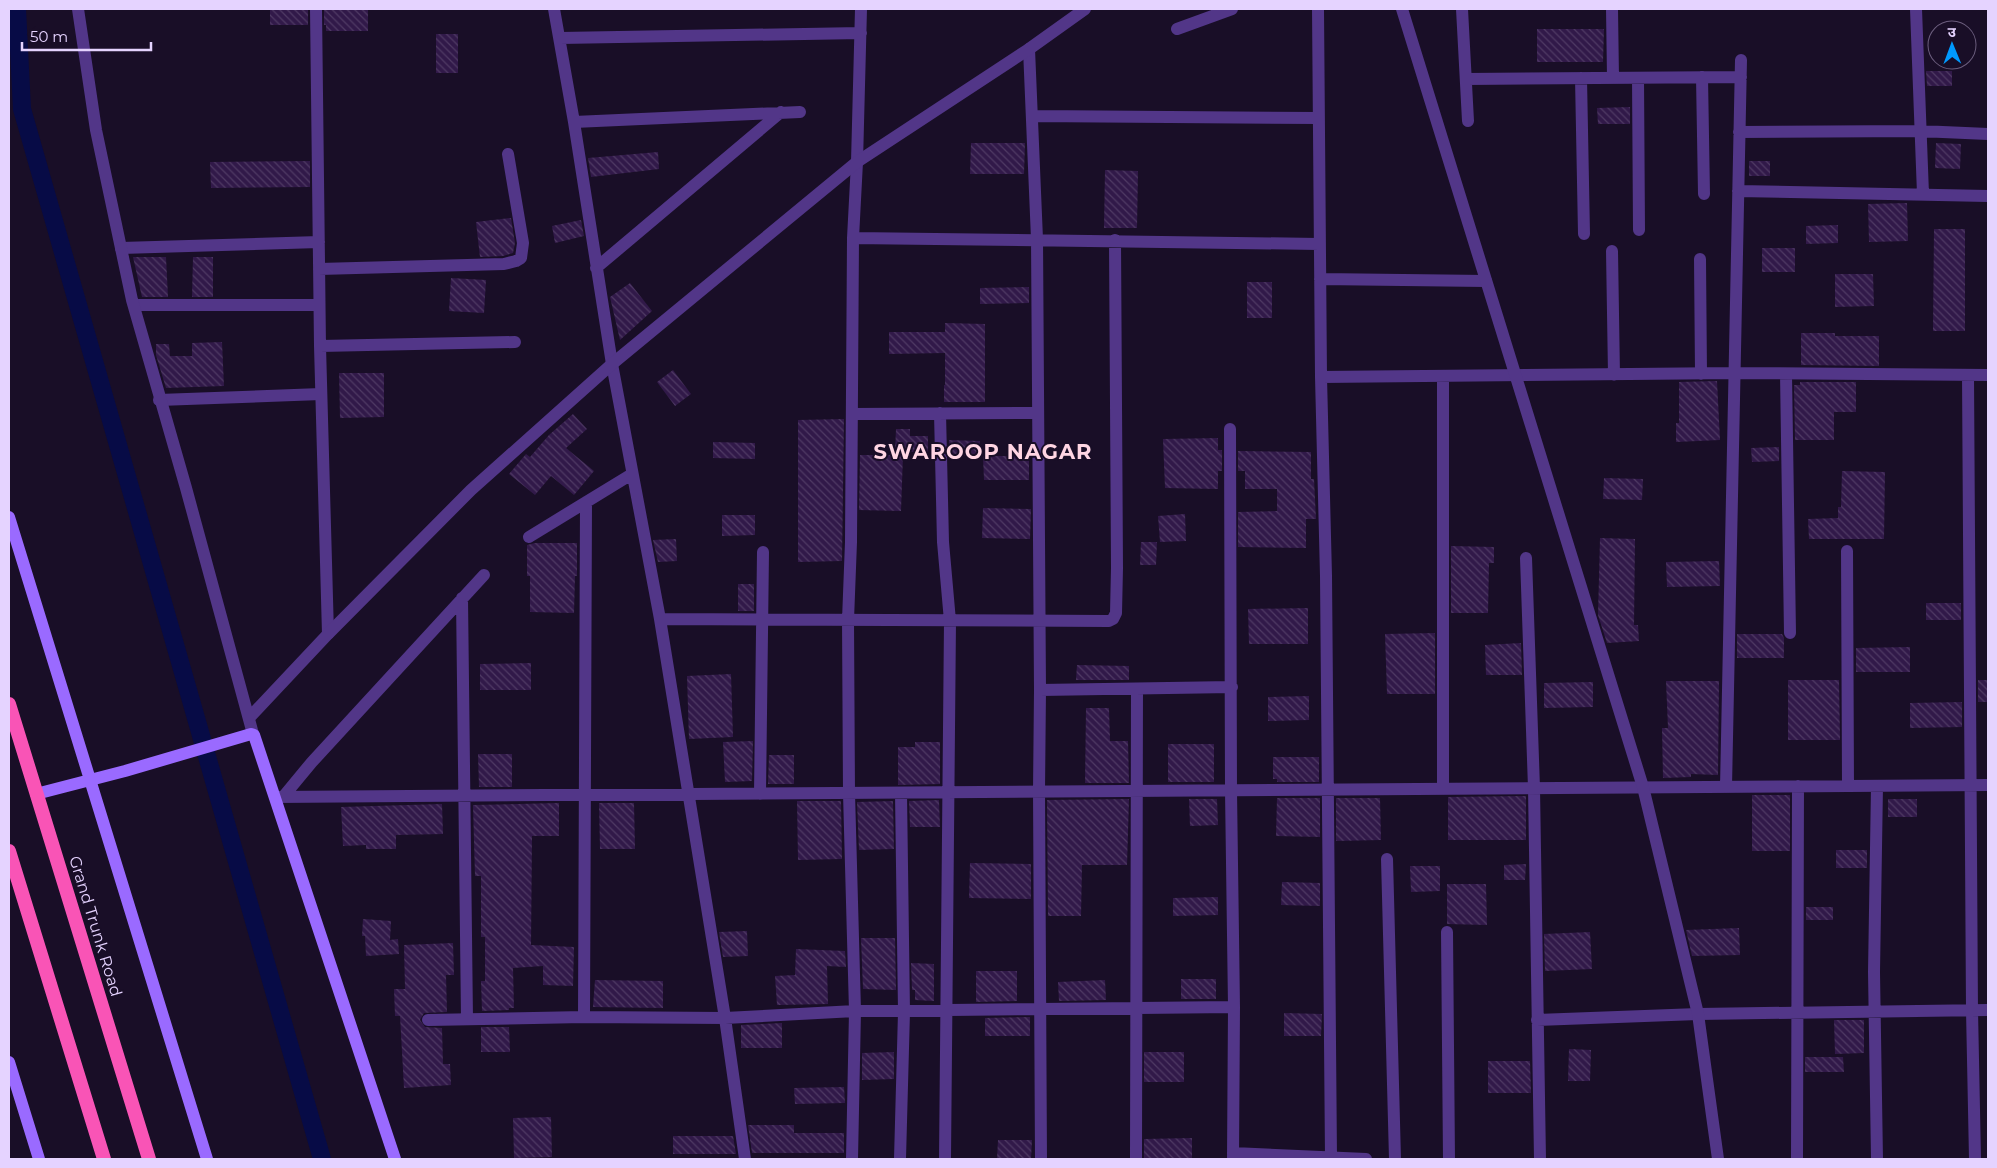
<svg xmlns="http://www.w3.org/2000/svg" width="1997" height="1168" font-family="Montserrat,'Noto Sans Devanagari',sans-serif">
  <defs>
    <pattern id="building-back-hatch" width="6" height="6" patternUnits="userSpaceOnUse" patternTransform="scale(1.25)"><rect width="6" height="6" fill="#311949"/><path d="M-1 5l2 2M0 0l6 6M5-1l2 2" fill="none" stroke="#4f3a64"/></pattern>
  </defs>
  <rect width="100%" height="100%" fill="#190e27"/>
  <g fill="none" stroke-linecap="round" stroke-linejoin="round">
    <path stroke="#070b46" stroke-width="18" d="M17 9 22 109 322 1159"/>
  </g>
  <path fill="url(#building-back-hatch)" d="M270 9H308V25H270Z
    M324 9H368V31H326V25H324Z
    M1537 29H1604L1603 62H1537Z
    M436 34H458V73H436Z
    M1926 71H1952V86H1927Z
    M1630 107V124H1598L1597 108Z
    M971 143H1025L1024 174H970Z
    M1936 143 1961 144 1960 169 1935 168Z
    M658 152 659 169 591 177 588 158Z
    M310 161V187L211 188 210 162Z
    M1749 161H1770V176H1749Z
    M1105 170 1138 171 1137 228H1104Z
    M1907 203 1908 241 1869 242 1868 204Z
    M511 218 515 243 513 253 503 256 480 257 476 222Z
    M581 220 584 236 555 243 552 226Z
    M1838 225V243L1806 244V226Z
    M1934 229H1965V331H1933Z
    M1762 248H1795V272H1762Z
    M133 257H166L168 297H142Z
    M193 257H213V297H192Z
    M1835 274H1873L1874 306 1835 307Z
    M451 278 486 280 484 313 449 311Z
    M1247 282H1272V318H1247Z
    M630 283 652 311 620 340 610 297Z
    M1029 287V303L980 304V288Z
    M945 323 985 324V402H944V385H945V353L889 354V332H945Z
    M1801 333H1835V336H1879V366L1801 365Z
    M222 342 224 386 166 388 156 355V344H169L170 356H192V343Z
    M673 370 691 394 675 406 657 382Z
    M339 373H384V417L340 418Z
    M1717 381 1720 440 1676 442V423H1679V382Z
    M1800 382H1856V412H1834V440H1795L1794 385H1800Z
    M573 414 587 429 566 448 594 471 574 495 551 476 535 495 509 474 526 454 530 457 549 435Z
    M844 419 842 561 798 562V420Z
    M896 429H910V436H928V452H895Z
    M1218 438V450H1222V471H1218V489L1165 488 1163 439Z
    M949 440 980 441 979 456 949 455Z
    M713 442 755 443V459L713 458Z
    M1779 447V461L1752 462 1751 448Z
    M1238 451 1311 452V479H1314L1316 519H1306V548L1238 547V512L1277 511V489H1245V471H1238Z
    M860 455H903L901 511 859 510Z
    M983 456H1029V480H984Z
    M1842 471 1885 472 1884 539H1809L1808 519 1838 518V507H1841Z
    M1604 478 1643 479 1642 500 1603 499Z
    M983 508 1031 509 1030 539 982 538Z
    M1185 514 1186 541 1160 542 1158 516Z
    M722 515H755V535L722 536Z
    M1600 538 1635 539 1634 625H1638L1639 641 1607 643 1598 615Z
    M676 539 677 561 658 562 653 540Z
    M1141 542H1157L1156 565H1140Z
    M535 543H577V576H575L574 613 530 612V576H527V545Z
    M1451 546 1494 547V563H1489L1488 613H1451Z
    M1719 561 1720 586 1667 587 1666 562Z
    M738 584H754V611H738Z
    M1926 603H1961V620H1926Z
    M1308 608V644H1249L1248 609Z
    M1435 633V694H1387L1385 634Z
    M1737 634H1782L1784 638V658H1737Z
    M1521 643 1522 675H1486L1485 645Z
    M1910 647V672H1856V648Z
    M531 663V690H480V664Z
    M1077 665 1129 666V680H1076Z
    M731 674 733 737 689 739 687 676Z
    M1788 680H1839L1840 740H1788Z
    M1978 680H1988V702H1978Z
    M1666 681H1719L1718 775 1691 774V777L1663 778 1662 728H1668Z
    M1593 682V707L1544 708V683Z
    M1309 696V720L1268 721V697Z
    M1962 702V727L1910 728V703Z
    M1086 708H1109L1110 741H1128L1129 783H1085Z
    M753 741 752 781 725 782 723 742Z
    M915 742H940V784L898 785V747H915Z
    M1168 744H1214V782H1168Z
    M478 754H512V787H479Z
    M769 755H794V784H768Z
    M1273 757H1319V782H1277V779H1273Z
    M1752 795H1790V851H1752Z
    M1526 796V840H1448V797Z
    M1277 798H1320V837L1276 836Z
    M1336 798H1380L1381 840 1336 841Z
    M1129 799 1127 865H1082L1081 916H1048L1047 800Z
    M1189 799H1217L1218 825 1190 826Z
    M1888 799H1917V817H1888Z
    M939 800 940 827H910L909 801Z
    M797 801H841L842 859 798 860Z
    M893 801 894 849 859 850 857 802Z
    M559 803V836H532L531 945 574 947 573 986 543 985V966L513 968 514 1008H509V1010L482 1011 481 981H485V937H481V876H475L473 805Z
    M599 803H634L635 849H600Z
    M442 804 443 834 396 835V849H366V845L343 846 341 807Z
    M1836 850H1867V868H1836Z
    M970 863 1031 864V899L969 898Z
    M1526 864 1525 880H1504V865Z
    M1410 866H1440V891L1411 892Z
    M1282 882 1320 883V906L1281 905Z
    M1447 884H1486L1487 925 1447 924Z
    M1218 897V915L1173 916V898Z
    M1806 907H1833V920H1806Z
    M363 919 391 921 390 940 398 939 399 954 366 956 365 936H362Z
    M1739 928 1740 955 1692 956 1686 930Z
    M747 931 748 956 723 957 719 932Z
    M1590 932 1592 969 1545 971 1544 934Z
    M861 938H895L896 990 863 989Z
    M453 943 454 975H446L447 1012 424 1013 420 1020 425 1027 442 1028 443 1064H450L451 1085 404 1088 400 1016H395L394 989H405L404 945Z
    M796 949 845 951 846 967 827 966 828 1004 777 1005 775 976 795 975Z
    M911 963 934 964V1001L915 1000V990H912Z
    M976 971H1017V1001L976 1002Z
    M1181 979H1216V999H1181Z
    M595 980 663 981V1008L593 1007Z
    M1105 980 1106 1000 1059 1001 1058 982Z
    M1284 1013 1322 1014 1321 1036H1284Z
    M1030 1017V1036H985V1018Z
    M1834 1020H1864V1053L1835 1054Z
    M782 1023V1048H741V1025Z
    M481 1027H509L510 1052H481Z
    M1569 1049 1591 1050 1590 1081H1568Z
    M894 1052V1079L862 1080V1053Z
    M1144 1052H1184V1082H1144Z
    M1805 1057H1843L1844 1072H1805Z
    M1488 1061H1530L1531 1093H1488Z
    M844 1087 845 1103 795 1104 794 1088Z
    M551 1117 552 1157 514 1158 513 1118Z
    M748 1125H794V1133H844V1153H752Z
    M673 1136H733L736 1154H673Z
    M1192 1138V1159H1144V1139Z
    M998 1140H1032L1031 1159H997Z"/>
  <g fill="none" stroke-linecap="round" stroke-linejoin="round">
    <path stroke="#523688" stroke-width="12" d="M316 9 320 346 328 634
      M554 9 574 122 612 364 660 619 725 1018 745 1159
      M1318 9 1321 377 1326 576 1331 1158
      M1462 9 1468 121
      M1612 9 1613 78
      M1916 9 1923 194
      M1177 29 1232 9
      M560 38 861 33
      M1029 49 1037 239 1040 690 1039 791 1041 1159
      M1702 77 1704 194
      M1581 78 1584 234
      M1638 78 1639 230
      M1466 79 1741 77
      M1032 116 1319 118
      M574 122 800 112
      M1739 132 1920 131 1988 134
      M1738 191 1988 196
      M853 238 1319 244
      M121 248 319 242
      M1612 251 1614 375
      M1700 259 1701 374
      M596 268 781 112
      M319 269 504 264 516 261 521 258 523 243 508 154
      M1320 279 1486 281
      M134 305H319
      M320 346 515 342
      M1786 374 1790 633
      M1968 375 1972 1010 1975 1159
      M1321 377 1735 373 1988 375
      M159 400 321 394
      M940 413 943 542 950 621 945 1159
      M852 414 1037 413
      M1230 429 1231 791 1234 1007 1233 1159
      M529 537 632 474
      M1847 551 1848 786
      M1526 558 1534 788 1540 1159
      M462 598 467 1019
      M660 619 1109 621 1113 619 1116 613 1117 568 1115 240
      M1040 690 1232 687
      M1877 786 1874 972 1877 1159
      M1726 787 1741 60
      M1443 789V376
      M760 794 763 552
      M275 797 1988 785
      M283 797 312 762 484 575
      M1387 859 1395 1159
      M1447 932 1449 1159
      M584 1017 586 502
      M428 1020 584 1017 725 1018 855 1011 1234 1007
      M1537 1020 1698 1014 1988 1010
      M1233 1153 1366 1159
      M852 1159 855 1011 849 793 848 620 851 542 853 238 857 162 861 9
      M900 1159 904 1012 901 793
      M1136 1159 1137 689
      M1797 1159 1798 786"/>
    <path stroke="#523688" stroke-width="12" d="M78 9 96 130 132 300 186 488 253 734
      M1402 9 1643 787 1698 1014 1718 1159
      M249 718 328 634 471 490 612 364 857 162 1029 49 1085 9"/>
    <path stroke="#9a6aff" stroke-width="12" d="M9 517 207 1159
      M36 794 125 771 251 734 254 735 395 1159
      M9 1062 39 1159"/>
    <path stroke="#f954b6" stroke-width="14" d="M9 704 149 1159
      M9 851 104 1159"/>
  </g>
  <g text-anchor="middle" stroke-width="4" stroke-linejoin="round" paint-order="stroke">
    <g font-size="16" fill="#e5d3ff" stroke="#190e27">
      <text transform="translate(96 926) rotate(73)" y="6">Grand Trunk Road</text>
    </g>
    <g font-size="21" font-weight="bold" letter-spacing="1" fill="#ffd5e3" stroke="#190e27">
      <text x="983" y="459">SWAROOP NAGAR</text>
    </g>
  </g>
  <rect width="1997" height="1168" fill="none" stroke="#e5d3ff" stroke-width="20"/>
  <g transform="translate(1952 45) rotate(359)"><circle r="24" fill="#190e27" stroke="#6b5d7d"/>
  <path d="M0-4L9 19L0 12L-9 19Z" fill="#0099fe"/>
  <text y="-8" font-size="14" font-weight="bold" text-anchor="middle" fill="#e5d3ff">उ</text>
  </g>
  <path d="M22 42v8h129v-8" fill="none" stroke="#e5d3ff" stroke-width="2.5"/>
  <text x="30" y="42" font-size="15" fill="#e5d3ff" stroke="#190e27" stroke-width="4" paint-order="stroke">50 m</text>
</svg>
